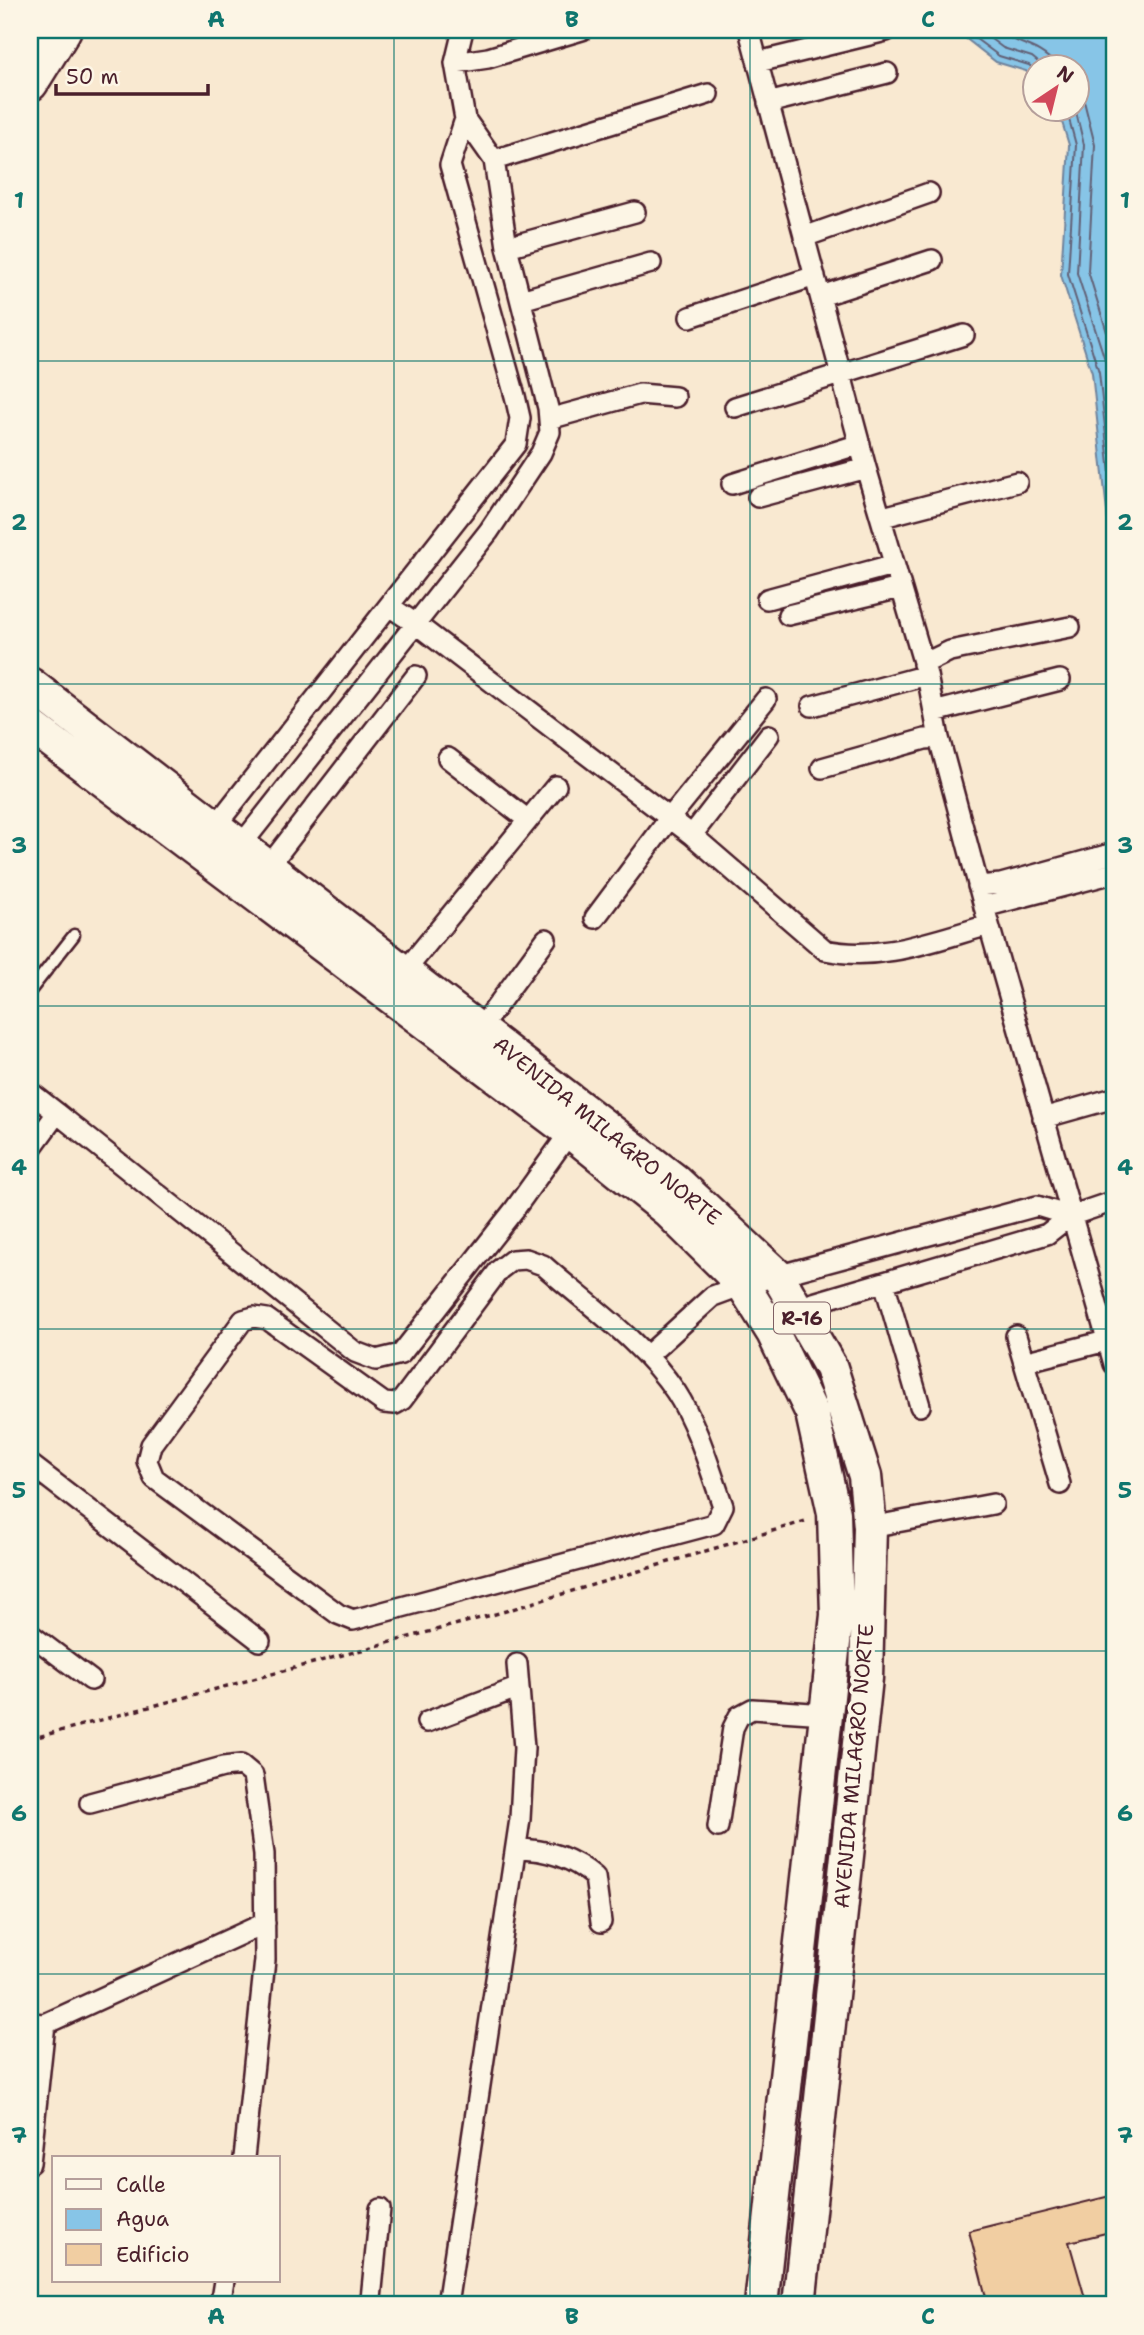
<svg xmlns="http://www.w3.org/2000/svg" width="1144" height="2335" font-family="'Shantell Sans',sans-serif">
  <rect width="100%" height="100%" fill="#f9e9d1"/>
  <filter id="ink" filterUnits="userSpaceOnUse"><feTurbulence type="fractalNoise" baseFrequency=".0143" numOctaves="2"/><feDisplacementMap in="SourceGraphic" scale="14" xChannelSelector="R" yChannelSelector="G"/><feConvolveMatrix kernelMatrix="1 2 1 2 8 2 1 2 1" color-interpolation-filters="sRGB"/></filter>
  <g filter="url(#ink)">
    <path fill="#87c5e7" stroke="#6f839c" stroke-width="2" d="M955 30H1114V577L1092 373 1061 275 1069 145 1058 109 1078 108V66H1036L1035 82 1026 71 996 62Z"/>
    <g fill="none" stroke-linecap="round" stroke-linejoin="round">
      <path stroke="#626176" stroke-width="2" d="M964 30 999 56 1029 65 1036 71
        M979 30 1003 48 1032 57 1043 66
        M996 30C1018 46 1037 43 1057 66
        M1078 91 1084 101 1095 145 1088 271 1114 355
        M1066 108 1076 145 1068 274 1099 372 1114 511
        M1075 108 1084 145 1077 273 1108 369 1114 429"/>
    </g>
    <path fill="#f1cea2" stroke="#4a1f2b" stroke-width="2" d="M1114 2195V2231L1069 2242 1087 2305H988L969 2231Z"/>
    <g fill="none" stroke-linecap="round" stroke-linejoin="round">
      <defs>
        <path id="lane" d="M30 991 74 935"/>
        <path id="street" d="M749 30 866 468 927 675 939 738 989 925 1114 1364
          M758 62 886 31
          M455 63 488 58 582 30
          M768 103 887 73
          M494 160 708 94
          M804 237 929 193
          M507 247 635 212
          M821 296 932 260
          M521 300 651 263
          M690 317 815 276
          M735 407 964 335
          M549 419 640 394 675 397
          M732 484 860 444
          M758 497 866 468
          M883 517 1017 482
          M767 599 892 565
          M389 606 416 624 692 835 825 950C882 962 934 940 989 925
          M788 615 900 588
          M923 664 950 651 1070 627
          M812 706 927 675
          M934 712 1060 680
          M448 758 528 820
          M822 768 925 739 939 738
          M210 833 516 444 520 418 515 396 450 165 465 119
          M692 835 769 735
          M234 854 489 531 541 453 550 432 548 408 507 247 494 160 465 119 455 63 463 30
          M268 867 416 676
          M978 886 1001 884 1114 853
          M984 907 1114 873
          M595 918 669 819 766 699
          M405 971 556 786
          M480 1029 546 939
          M30 1092 57 1113 30 1150
          M57 1113 355 1352 376 1360 401 1354 514 1210 570 1132
          M1043 1118 1114 1098
          M526 1259 543 1265C587 1304 643 1342 676 1392 698 1426 709 1467 723 1506L714 1524 353 1620 338 1614 154 1478 147 1461 151 1445 243 1320 254 1317 267 1319 384 1403 395 1404 402 1400 499 1270 512 1260Z
          M884 1282 920 1406
          M761 1314 796 1308 1047 1234 1070 1216 1114 1201
          M1016 1336 1060 1484
          M647 1356 713 1296 743 1285 1037 1206 1070 1216
          M1024 1362 1114 1339
          M30 1464 260 1641
          M870 1527 993 1504
          M30 1634 91 1680
          M427 1722 517 1688
          M90 1803 223 1767 241 1765 253 1775 264 1854 265 1960 244 2158
          M718 1827 733 1728 739 1716 752 1709 826 1714
          M516 1849C546 1849 572 1857 595 1877L601 1922
          M30 2023 45 2024 265 1923
          M30 2163 45 2024
          M220 2305 224 2281
          M374 2305 371 2299 380 2209
          M447 2305 520 1819 524 1748 517 1664"/>
        <path id="primary" d="M30 684 676 1181 778 1276 831 1368 865 1476 870 1527 866 1678 799 2305
          M30 725 570 1132 668 1211 743 1285 773 1333 812 1413 834 1513 837 1615 761 2305"/>
        <path id="highway" d="M30 83 63 30"/>
      </defs>
      <use href="#lane" stroke="#4a1f2b" stroke-width="15"/>
      <use href="#street" stroke="#4a1f2b" stroke-width="24"/>
      <use href="#primary" stroke="#4a1f2b" stroke-width="37"/>
      <use href="#highway" stroke="#4a1f2b" stroke-width="40"/>
      <path stroke="#4a1f2b" stroke-width="3.5" stroke-dasharray="5 5" stroke-linecap="butt" d="M30 1739 499 1613 809 1520"/>
      <use href="#lane" stroke="#fcf5e5" stroke-width="10"/>
      <use href="#street" stroke="#fcf5e5" stroke-width="19"/>
      <use href="#primary" stroke="#fcf5e5" stroke-width="32"/>
      <use href="#highway" stroke="#fcf5e5" stroke-width="35"/>
    </g>
  </g>
  <path fill="none" stroke="#0f766e" stroke-width="2" stroke-opacity="0.55" d="M394 30V2305M750 30V2305M30 361H1114M30 684H1114M30 1006H1114M30 1329H1114M30 1651H1114M30 1974H1114"/>
  <g text-anchor="middle" stroke-width="7" stroke-linejoin="round" paint-order="stroke">
    <rect fill="#fcf5e5" stroke="#7f5f63" stroke-width="2" x="774" y="1302.5" width="56" height="31" rx="5"/>
    <g font-size="19" font-weight="bold" fill="#4a1f2b">
      <text x="802" y="1325">R-16</text>
    </g>
    <g font-size="21" fill="#4a1f2b" stroke="#fcf5e5">
      <text transform="translate(607 1131) rotate(39)" y="7">AVENIDA MILAGRO NORTE</text>
      <text transform="translate(854 1766) rotate(-85)" y="7">AVENIDA MILAGRO NORTE</text>
    </g>
  </g>
  <rect width="1144" height="2335" fill="none" stroke="#fcf5e5" stroke-width="77"/>
  <rect x="52" y="2156" width="228" height="126" fill="#fcf5e5" stroke="#b59f9b" stroke-width="2"/>
  <rect x="66" y="2179" width="35" height="10" fill="#fcf5e5" stroke="#b59f9b" stroke-width="2"/>
  <text x="116" y="2192" font-size="21" fill="#4a1f2b">Calle</text>
  <rect x="66" y="2209" width="35" height="21" fill="#87c5e7" stroke="#b59f9b" stroke-width="2"/>
  <text x="116" y="2226" font-size="21" fill="#4a1f2b">Agua</text>
  <rect x="66" y="2244" width="35" height="21" fill="#f1cea2" stroke="#b59f9b" stroke-width="2"/>
  <text x="116" y="2262" font-size="21" fill="#4a1f2b">Edificio</text>
  <g transform="translate(1056 88) rotate(35)"><circle r="33" fill="#fcf5e5" stroke="#b59f9b" stroke-width="2"/>
  <path d="M0-5L12 26L0 18L-12 26Z" fill="#d1495b"/>
  <text y="-10" font-size="19" font-weight="bold" text-anchor="middle" fill="#4a1f2b">N</text>
  </g>
  <path d="M56 84v10h152v-10" fill="none" stroke="#4a1f2b" stroke-width="3.5"/>
  <text x="66" y="84" font-size="21" fill="#4a1f2b" stroke="#fcf5e5" stroke-width="5" paint-order="stroke">50 m</text>
  <rect x="38" y="38" width="1068" height="2258" fill="none" stroke="#0f766e" stroke-width="2.5"/>
  <g font-size="23" text-anchor="middle" font-weight="bold" fill="#0f766e">
    <text x="216" y="27">A</text>
    <text x="572" y="27">B</text>
    <text x="928" y="27">C</text>
    <text x="19" y="208">1</text>
    <text x="1125" y="208">1</text>
    <text x="19" y="530">2</text>
    <text x="1125" y="530">2</text>
    <text x="19" y="853">3</text>
    <text x="1125" y="853">3</text>
    <text x="19" y="1175">4</text>
    <text x="1125" y="1175">4</text>
    <text x="19" y="1498">5</text>
    <text x="1125" y="1498">5</text>
    <text x="19" y="1821">6</text>
    <text x="1125" y="1821">6</text>
    <text x="19" y="2143">7</text>
    <text x="1125" y="2143">7</text>
    <text x="216" y="2324">A</text>
    <text x="572" y="2324">B</text>
    <text x="928" y="2324">C</text>
  </g>
</svg>
